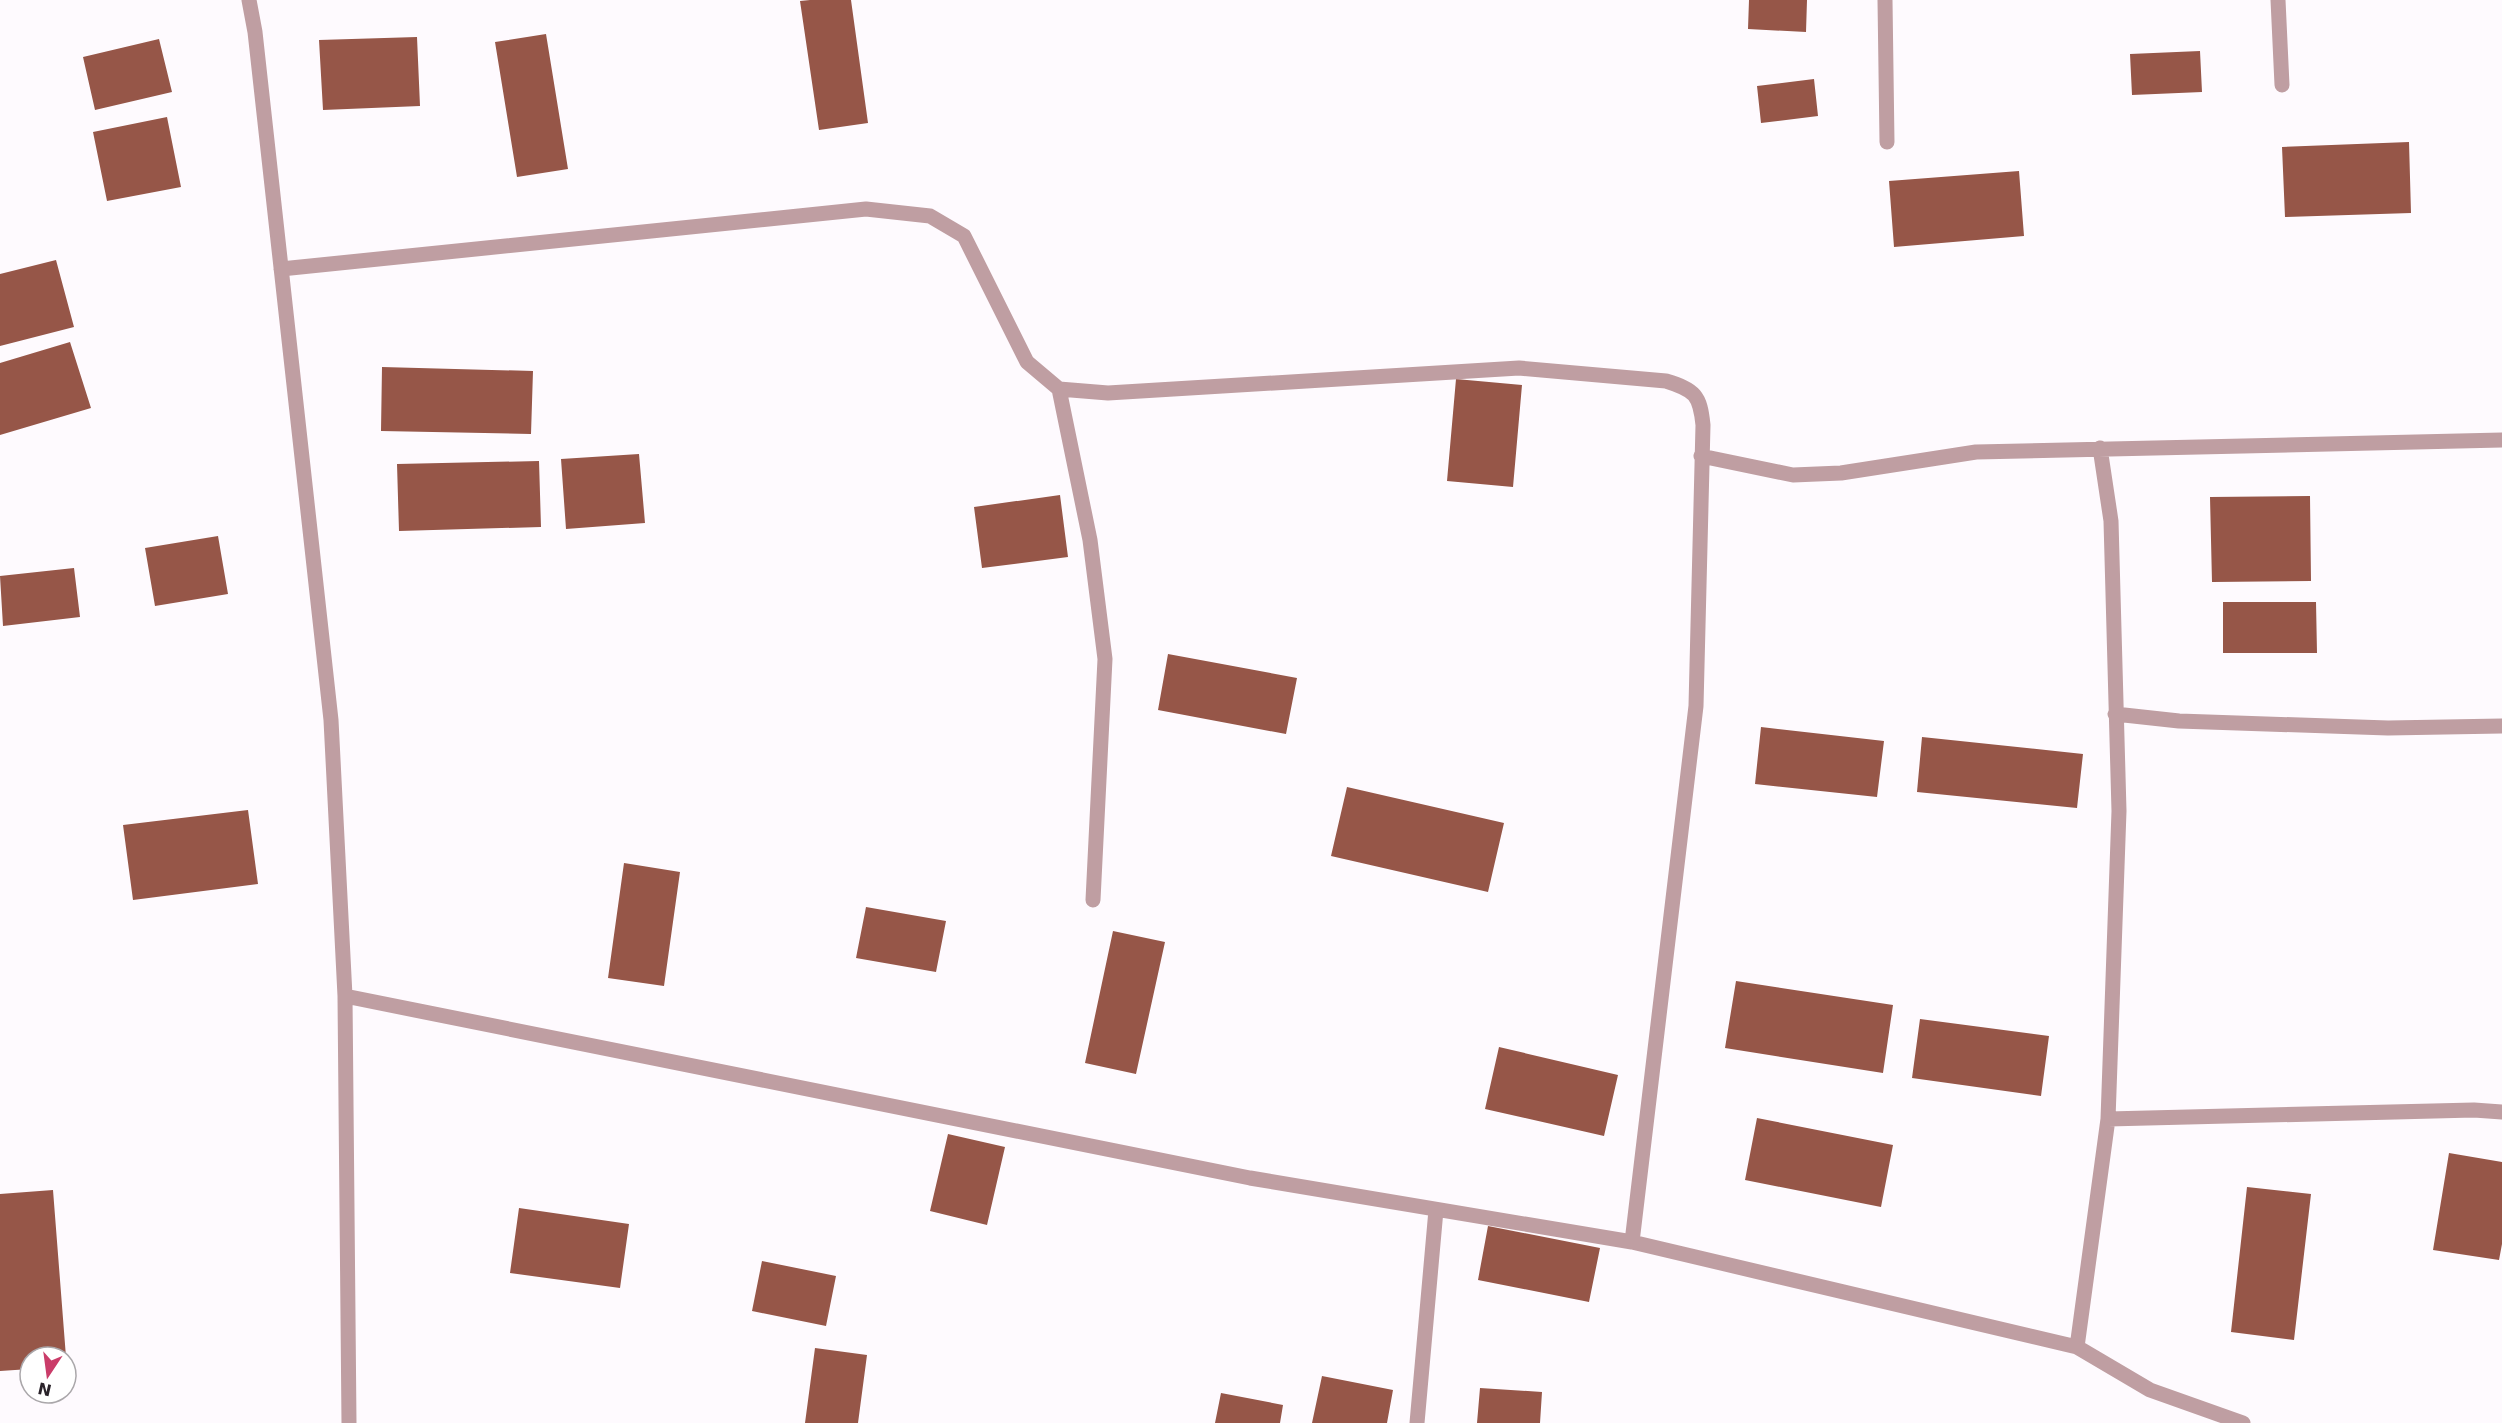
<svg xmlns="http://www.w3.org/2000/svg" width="2502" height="1423" font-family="'DejaVu Sans',sans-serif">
  <rect width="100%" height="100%" fill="#fefafe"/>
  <path fill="#965648" d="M810 0H851L868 123 819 130 800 1Z
    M1749 0H1807L1806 32 1748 29Z
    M546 34 568 169 517 177 495 42Z
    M417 37 420 106 323 110 319 40Z
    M159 39 172 92 95 110 83 57Z
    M2200 51 2202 92 2132 95 2130 54Z
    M1814 79 1818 116 1761 123 1757 86Z
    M167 117 181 187 107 201 93 132Z
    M2409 142 2411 213 2285 217 2282 147Z
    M2019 171 2024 236 1894 247 1889 181Z
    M56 260 74 327 0 346V274Z
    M70 342 91 408 0 435V363Z
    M382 367 533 371 531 434 381 431Z
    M1456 379 1522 385 1513 487 1447 481Z
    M639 454 645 523 566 529 561 459Z
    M539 461 541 527 399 531 397 464Z
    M1060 495 1068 557 982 568 974 507Z
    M2310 496 2311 581 2212 582 2210 497Z
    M218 536 228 594 155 606 145 548Z
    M74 568 80 617 3 626 0 576Z
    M2223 602H2316L2317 653H2223Z
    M1168 654 1297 678 1286 734 1158 710Z
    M1761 727 1884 741 1877 797 1755 784Z
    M1922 737 2083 754 2077 808 1917 792Z
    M1347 787 1504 823 1488 892 1331 856Z
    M248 810 258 884 133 900 123 825Z
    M624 863 680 872 664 986 608 978Z
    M866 907 946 921 936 972 856 958Z
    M1113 931 1165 942 1136 1074 1085 1063Z
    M1736 981 1893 1005 1883 1073 1725 1048Z
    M1920 1019 2049 1036 2041 1096 1912 1078Z
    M1499 1047 1618 1075 1604 1136 1485 1109Z
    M1757 1118 1893 1145 1881 1207 1745 1180Z
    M948 1134 1005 1147 987 1225 930 1211Z
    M2449 1153 2502 1162V1244L2499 1260 2433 1250Z
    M2247 1187 2311 1194 2294 1340 2231 1332Z
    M53 1190 66 1357H30V1369L0 1371V1194Z
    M519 1208 629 1224 620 1288 510 1273Z
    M1488 1226 1600 1248 1589 1302 1478 1280Z
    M762 1261 836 1276 826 1326 752 1311Z
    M815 1348 867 1355 858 1423H805Z
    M1322 1376 1393 1390 1387 1423H1312Z
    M1480 1388 1542 1392 1540 1423H1477Z
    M1221 1393 1283 1405 1280 1423H1215Z"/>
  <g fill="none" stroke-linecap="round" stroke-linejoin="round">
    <path stroke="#bf9ea2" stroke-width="15" d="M249 0 255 32 331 720 345 996 349 1423
      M1885 0 1887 142
      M2278 0 2282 85
      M281 269 866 209 930 216 964 236 1027 362 1059 389 1108 393 1519 368 1666 381C1695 390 1700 395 1703 425L1696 706 1632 1242
      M1059 389 1090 540 1105 659 1093 900
      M1701 456 1793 475 1841 473 1976 452 2502 440
      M2115 714 2179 721 2388 728 2502 726
      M345 996 1250 1178 1632 1242 2077 1347 2150 1390 2243 1423
      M2108 1119 2474 1110 2502 1112
      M2077 1347 2108 1119 2119 811 2111 521 2100 448
      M1417 1423 1436 1210"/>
  </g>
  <g transform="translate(48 1375) rotate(193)"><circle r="28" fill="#ffffff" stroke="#aaa7aa" stroke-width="1.5"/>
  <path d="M0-4.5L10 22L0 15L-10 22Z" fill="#ca3c69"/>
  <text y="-9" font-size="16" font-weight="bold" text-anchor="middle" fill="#2a232a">N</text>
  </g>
</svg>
